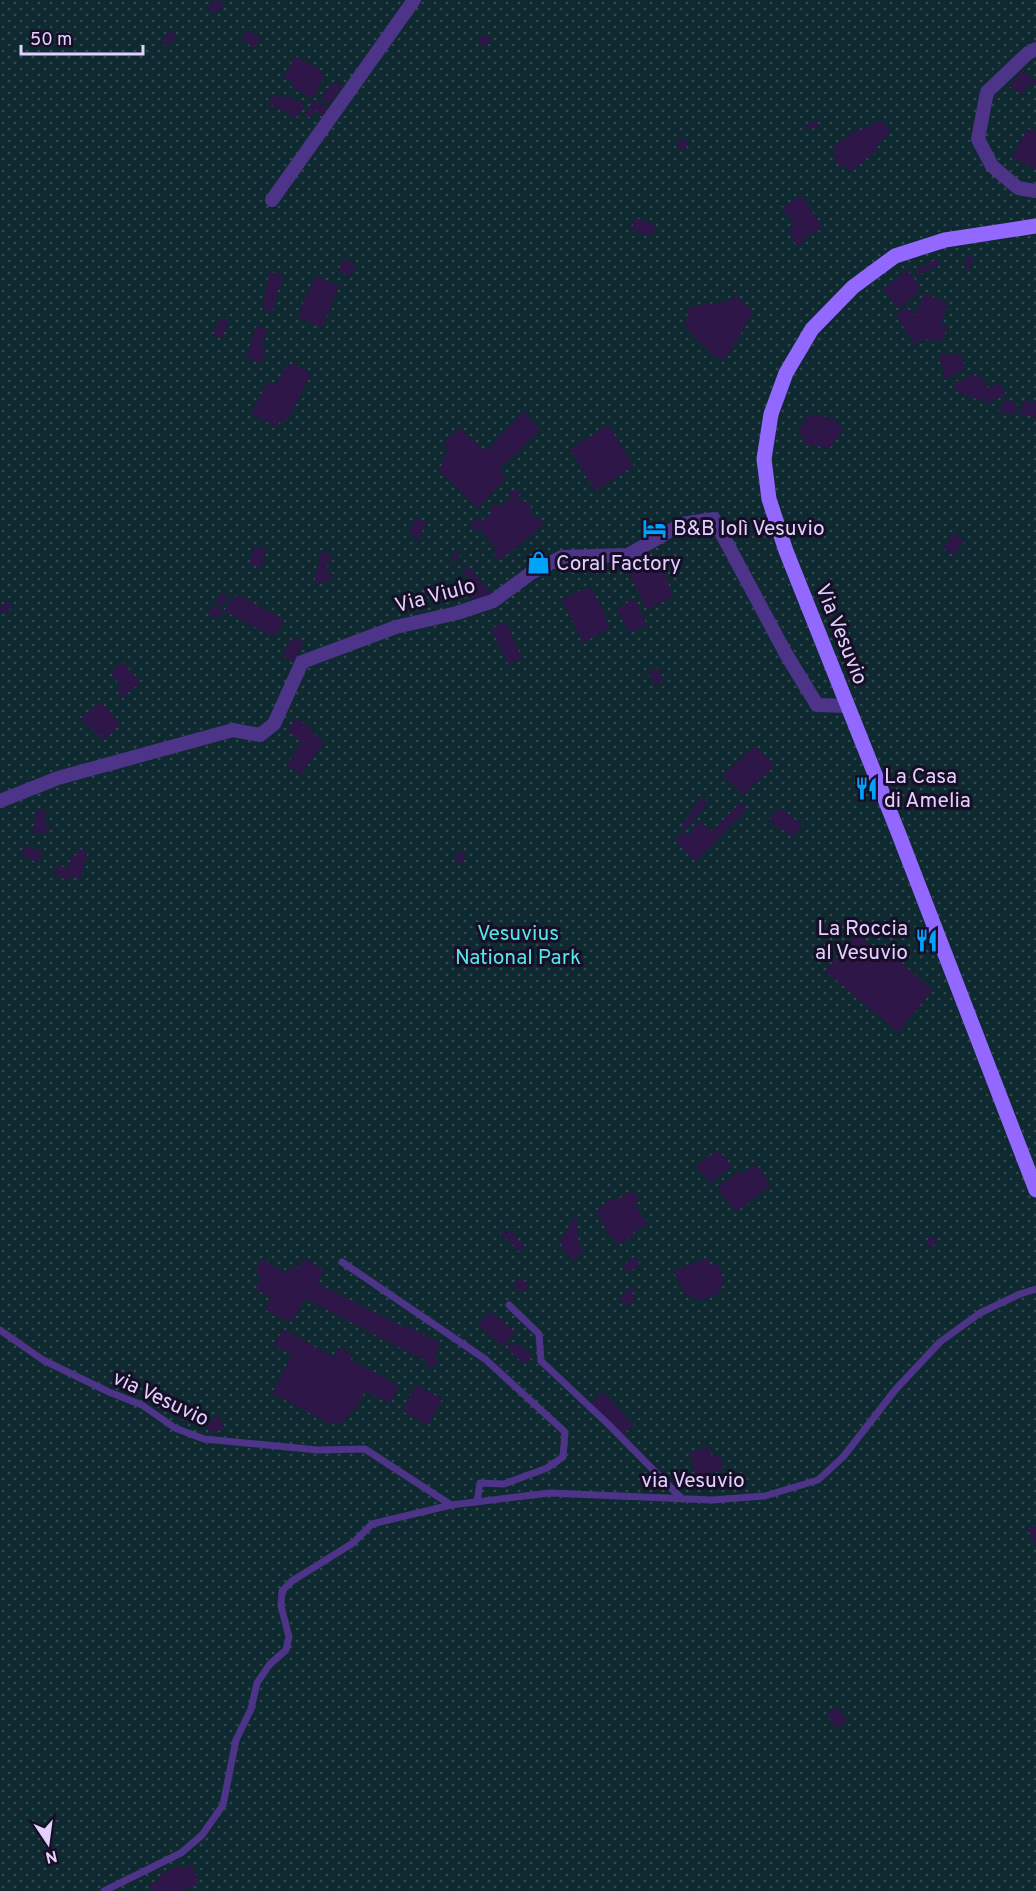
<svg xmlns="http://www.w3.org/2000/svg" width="1036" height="1891" font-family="Overpass,sans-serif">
  <defs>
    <pattern id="park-dots" width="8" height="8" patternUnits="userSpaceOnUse" patternTransform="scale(1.5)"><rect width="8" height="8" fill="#0f2930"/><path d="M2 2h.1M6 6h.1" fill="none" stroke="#32474f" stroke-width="1.8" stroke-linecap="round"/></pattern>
  </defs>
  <rect width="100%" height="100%" fill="#170d26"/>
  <path fill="url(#park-dots)" d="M0 0H1036V1891H0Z"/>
  <path fill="#2e1748" d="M217 0H220L224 7 213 14 207 6Z
    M247 30 261 38 255 48 241 40Z
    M172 31 177 38 165 46 161 41Z
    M485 34 492 42 483 47 478 39Z
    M295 56 320 69 318 72 325 74 313 99 291 87 293 82 284 78Z
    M1022 70 1035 80 1036 79V86L1032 82 1021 94 1009 86Z
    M336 81 342 85 330 104 321 99 327 88 330 89Z
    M274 94 284 99 286 95 305 105 296 118 268 103Z
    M314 100 328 107 323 115 315 111 311 118 305 114Z
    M816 120 819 126 809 130 807 124Z
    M882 120 890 132 875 148 877 151 850 172 845 165 841 168 833 157 838 155 832 148 859 128 861 130Z
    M1028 129 1036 131V169L1014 159 1013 154Z
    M681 137 689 143 684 151 677 146Z
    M801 195 823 228 802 239 805 243 796 245 789 229 795 225 782 208Z
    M635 218 655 224 652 236 631 231Z
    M969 254 973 256 969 270 964 268Z
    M343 259 356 265 351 276 338 271Z
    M938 259 941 264 918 275 915 270Z
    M907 270 920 285 917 288 920 292 898 308 883 289Z
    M269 272 283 274 281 290 278 289 273 311 262 310Z
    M315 276 339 286 323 326 320 327 298 317 307 292 309 293Z
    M924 293 948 303 941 324 948 327 941 342 928 339 914 344 896 315 906 307 915 315Z
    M736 295 752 310 751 316 726 359 716 358 685 327 689 307 729 301Z
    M220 318 229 321 222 338 213 335Z
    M256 326 268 329 261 348 266 350 262 363 246 358Z
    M961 354 965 368 945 380 939 355Z
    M293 363 309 372 310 376 287 422 281 419 277 427 251 414 268 381 276 385 287 364 291 366Z
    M970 374 983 378 988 388 1000 383 1006 395 987 404 983 398 976 400 974 396 968 397 954 389 956 381H963Z
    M1006 399 1018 405 1014 414 998 412Z
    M1036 399V417L1019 414 1025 400 1034 404Z
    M524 411 540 431 500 468 503 471 501 473 506 478 478 508 439 471 448 450 444 448 450 434 454 436 458 427 483 449 487 450Z
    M811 414 837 419 836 423 841 427V432L830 448 804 444V438L798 433 799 427 805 424 806 417Z
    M608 425 634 466 595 491 570 449Z
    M516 489 520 493 518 499 521 503 524 501 531 505 530 513 535 519 539 518 543 523 541 527 503 558 498 559 494 556 496 550 480 529 476 531 472 529 470 525 472 521 479 519 481 521 492 513 490 511 493 504 501 505 512 497 510 496V492Z
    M417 518 427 522 417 541 409 532Z
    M954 533 965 541 953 555 943 548Z
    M254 547 267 549 261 567 249 565Z
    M457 550 461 553 454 563 450 560Z
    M321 552 331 554 326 573H333L332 579 314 584Z
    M654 555 669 582 668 583 673 596 647 610 626 566 644 557 645 559Z
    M468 566 492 594 479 605 463 588 471 581 462 571Z
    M591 588 606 615 604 616 610 628 583 643 562 599 581 590Z
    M221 592 229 597 220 607 215 604Z
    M238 595 285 620 274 637 224 611 234 596 237 597Z
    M635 599 647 625 629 633 617 608Z
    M7 601 12 606 5 614 0 610V607Z
    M212 606 223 611 218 620 208 613Z
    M506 622 522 658 508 664 491 629Z
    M293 637 304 642 294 662 282 656Z
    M123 662 141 683 122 697 117 689 121 687 111 672Z
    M658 668 663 682 654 685 649 671Z
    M100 702 111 712 110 713 120 724 104 740 80 719Z
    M296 718 312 728 310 731 324 741 301 775 287 765 301 742 288 731Z
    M754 746 775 765 743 795 723 775Z
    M701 797 708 802 684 831 681 827Z
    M741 802 747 809 696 862 675 840 683 832 688 836 699 821 712 831Z
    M779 808 803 825 793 837 769 821Z
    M46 810V827L50 828V833H34L35 811Z
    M25 845 43 852 38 863 21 855Z
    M78 849 88 851 80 879 71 876 68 881 54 874 57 865 68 869 72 854 76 856Z
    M459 851 467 858 460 864 454 858Z
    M857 934 882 955 886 950 933 990 898 1032 825 971Z
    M718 1150 732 1166 710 1183 696 1166Z
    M756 1164 771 1185 736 1212 717 1188 740 1170 743 1174Z
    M629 1192 637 1193 638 1200 635 1206 648 1224 633 1232 634 1236 617 1245 613 1237 607 1234 606 1228 596 1211 604 1205 608 1200H617Z
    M574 1217 577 1219 579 1245 584 1250 573 1260 564 1252 560 1241Z
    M503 1230 506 1233 511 1230 516 1234 515 1236 525 1247 520 1252 500 1233Z
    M933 1235 938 1241 930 1248 925 1242Z
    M634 1257 640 1264 628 1273 623 1266Z
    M303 1258 324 1270 317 1283 405 1328 406 1326 441 1343 435 1354 438 1365 428 1367 426 1361 306 1299 291 1322 265 1310 271 1297 256 1290 261 1277 256 1274 258 1271 256 1270 261 1259 287 1273 292 1265 298 1269Z
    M708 1258 711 1265 718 1264 724 1281 719 1293 700 1301 691 1296 687 1297 673 1271Z
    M520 1278 529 1285 521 1293 513 1285Z
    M631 1287 635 1290 631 1295 635 1298 628 1306 620 1299Z
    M490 1311 515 1332 502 1346 478 1325Z
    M283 1329 333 1357 339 1347 353 1355 351 1360 399 1386 390 1403 365 1391 355 1411 352 1409 346 1420 343 1421 341 1424 334 1422 332 1425 272 1393 292 1355 274 1345Z
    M511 1343 516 1347 520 1344 533 1357 524 1364 507 1348Z
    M416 1385 442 1399 428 1425 402 1411Z
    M603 1391 634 1425 620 1437 590 1404Z
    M219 1414 224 1430 209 1432 207 1426Z
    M709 1447 712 1457 720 1455 724 1469 695 1477 690 1452Z
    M1036 1526V1546L1027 1528Z
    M838 1707 847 1721 836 1728 827 1714Z
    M179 1865 181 1869 192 1865 199 1884 182 1891H153V1888H150L149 1885 160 1879V1875Z"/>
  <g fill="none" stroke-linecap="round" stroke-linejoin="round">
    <path stroke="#4d3488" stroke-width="7" d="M342 1262 485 1359 565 1432 563 1457 547 1468 504 1484 480 1483 477 1502
      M509 1305 539 1334 541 1361 609 1425 682 1499
      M0 1330 43 1360 109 1392 142 1405 175 1428 204 1439 318 1450 365 1449 451 1505
      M104 1891 181 1853 202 1835 223 1805 236 1740 251 1709 257 1683 270 1664 286 1650 289 1637 281 1606 282 1591 292 1581 353 1543 372 1524 451 1505 550 1493 712 1500 765 1496 818 1480 843 1457 896 1389 940 1342 980 1313 1020 1294 1036 1289"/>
    <path stroke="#4d3488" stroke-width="14" d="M1036 49 1028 53 987 92 978 139 992 166 1018 188 1036 191
      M272 200 414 0
      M0 801 58 778 233 730 260 735 274 724 302 662 396 627 457 613 493 601 531 573 562 557 628 555 682 524 714 519 786 654 817 705 848 706"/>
    <path stroke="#9368ff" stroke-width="15" d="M1036 226 945 240 895 256 853 287 812 329 786 373 771 414 764 459 769 499 786 551 898 832 1036 1190"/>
  </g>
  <defs>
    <symbol id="hotel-bare" viewBox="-9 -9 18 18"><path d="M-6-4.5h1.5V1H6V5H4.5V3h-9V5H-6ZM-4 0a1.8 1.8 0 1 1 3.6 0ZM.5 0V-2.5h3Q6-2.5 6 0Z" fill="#00a2fc" stroke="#170d26" stroke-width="2.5" paint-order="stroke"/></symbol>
    <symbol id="shop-bare" viewBox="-9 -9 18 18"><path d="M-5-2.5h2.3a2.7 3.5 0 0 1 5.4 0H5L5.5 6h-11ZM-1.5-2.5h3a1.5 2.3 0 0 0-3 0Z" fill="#00a2fc" stroke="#170d26" stroke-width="2.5" paint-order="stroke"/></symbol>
    <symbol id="restaurant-bare" viewBox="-9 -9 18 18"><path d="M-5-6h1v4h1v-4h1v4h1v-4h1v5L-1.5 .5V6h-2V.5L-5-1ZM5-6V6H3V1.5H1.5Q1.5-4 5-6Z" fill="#00a2fc" stroke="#170d26" stroke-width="2.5" paint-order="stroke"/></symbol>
  </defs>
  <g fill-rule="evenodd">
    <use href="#hotel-bare" x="638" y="512" width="33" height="33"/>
    <use href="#shop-bare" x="522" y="546" width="33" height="33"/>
    <use href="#restaurant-bare" x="850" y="772" width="33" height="33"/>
    <use href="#restaurant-bare" x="910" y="924" width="33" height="33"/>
  </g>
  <g text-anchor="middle" stroke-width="6" stroke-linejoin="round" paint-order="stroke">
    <g font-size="21" fill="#e2d1ff" stroke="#170d26" text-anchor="start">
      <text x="673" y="535">B&amp;B Iolì Vesuvio</text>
      <text x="556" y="570">Coral Factory</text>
      <text x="884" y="783">La Casa<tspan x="884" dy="24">di Amelia</tspan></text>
      <text x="908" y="935" text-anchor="end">La Roccia<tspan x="908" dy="24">al Vesuvio</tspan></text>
    </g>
    <g font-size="21" fill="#e2d1ff" stroke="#170d26">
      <text transform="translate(435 595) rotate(-15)" y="7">Via Viulo</text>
      <text transform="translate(842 634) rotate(68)" y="7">Via Vesuvio</text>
      <text transform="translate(161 1398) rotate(25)" y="7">via Vesuvio</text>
      <text x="693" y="1487">via Vesuvio</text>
    </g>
    <g font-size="21" fill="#54e7e8" stroke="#170d26">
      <text x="518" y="940">Vesuvius<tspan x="518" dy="24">National Park</tspan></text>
    </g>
  </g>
  <g transform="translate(48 1843) rotate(167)" stroke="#170d26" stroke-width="4.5" paint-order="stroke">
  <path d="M0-4.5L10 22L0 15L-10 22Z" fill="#e2d1ff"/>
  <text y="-9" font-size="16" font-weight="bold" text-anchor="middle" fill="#e2d1ff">N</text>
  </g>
  <path d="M21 45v9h122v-9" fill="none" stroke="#e2d1ff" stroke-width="3"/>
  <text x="30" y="45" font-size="18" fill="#e2d1ff" stroke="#170d26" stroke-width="4.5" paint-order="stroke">50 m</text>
</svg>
